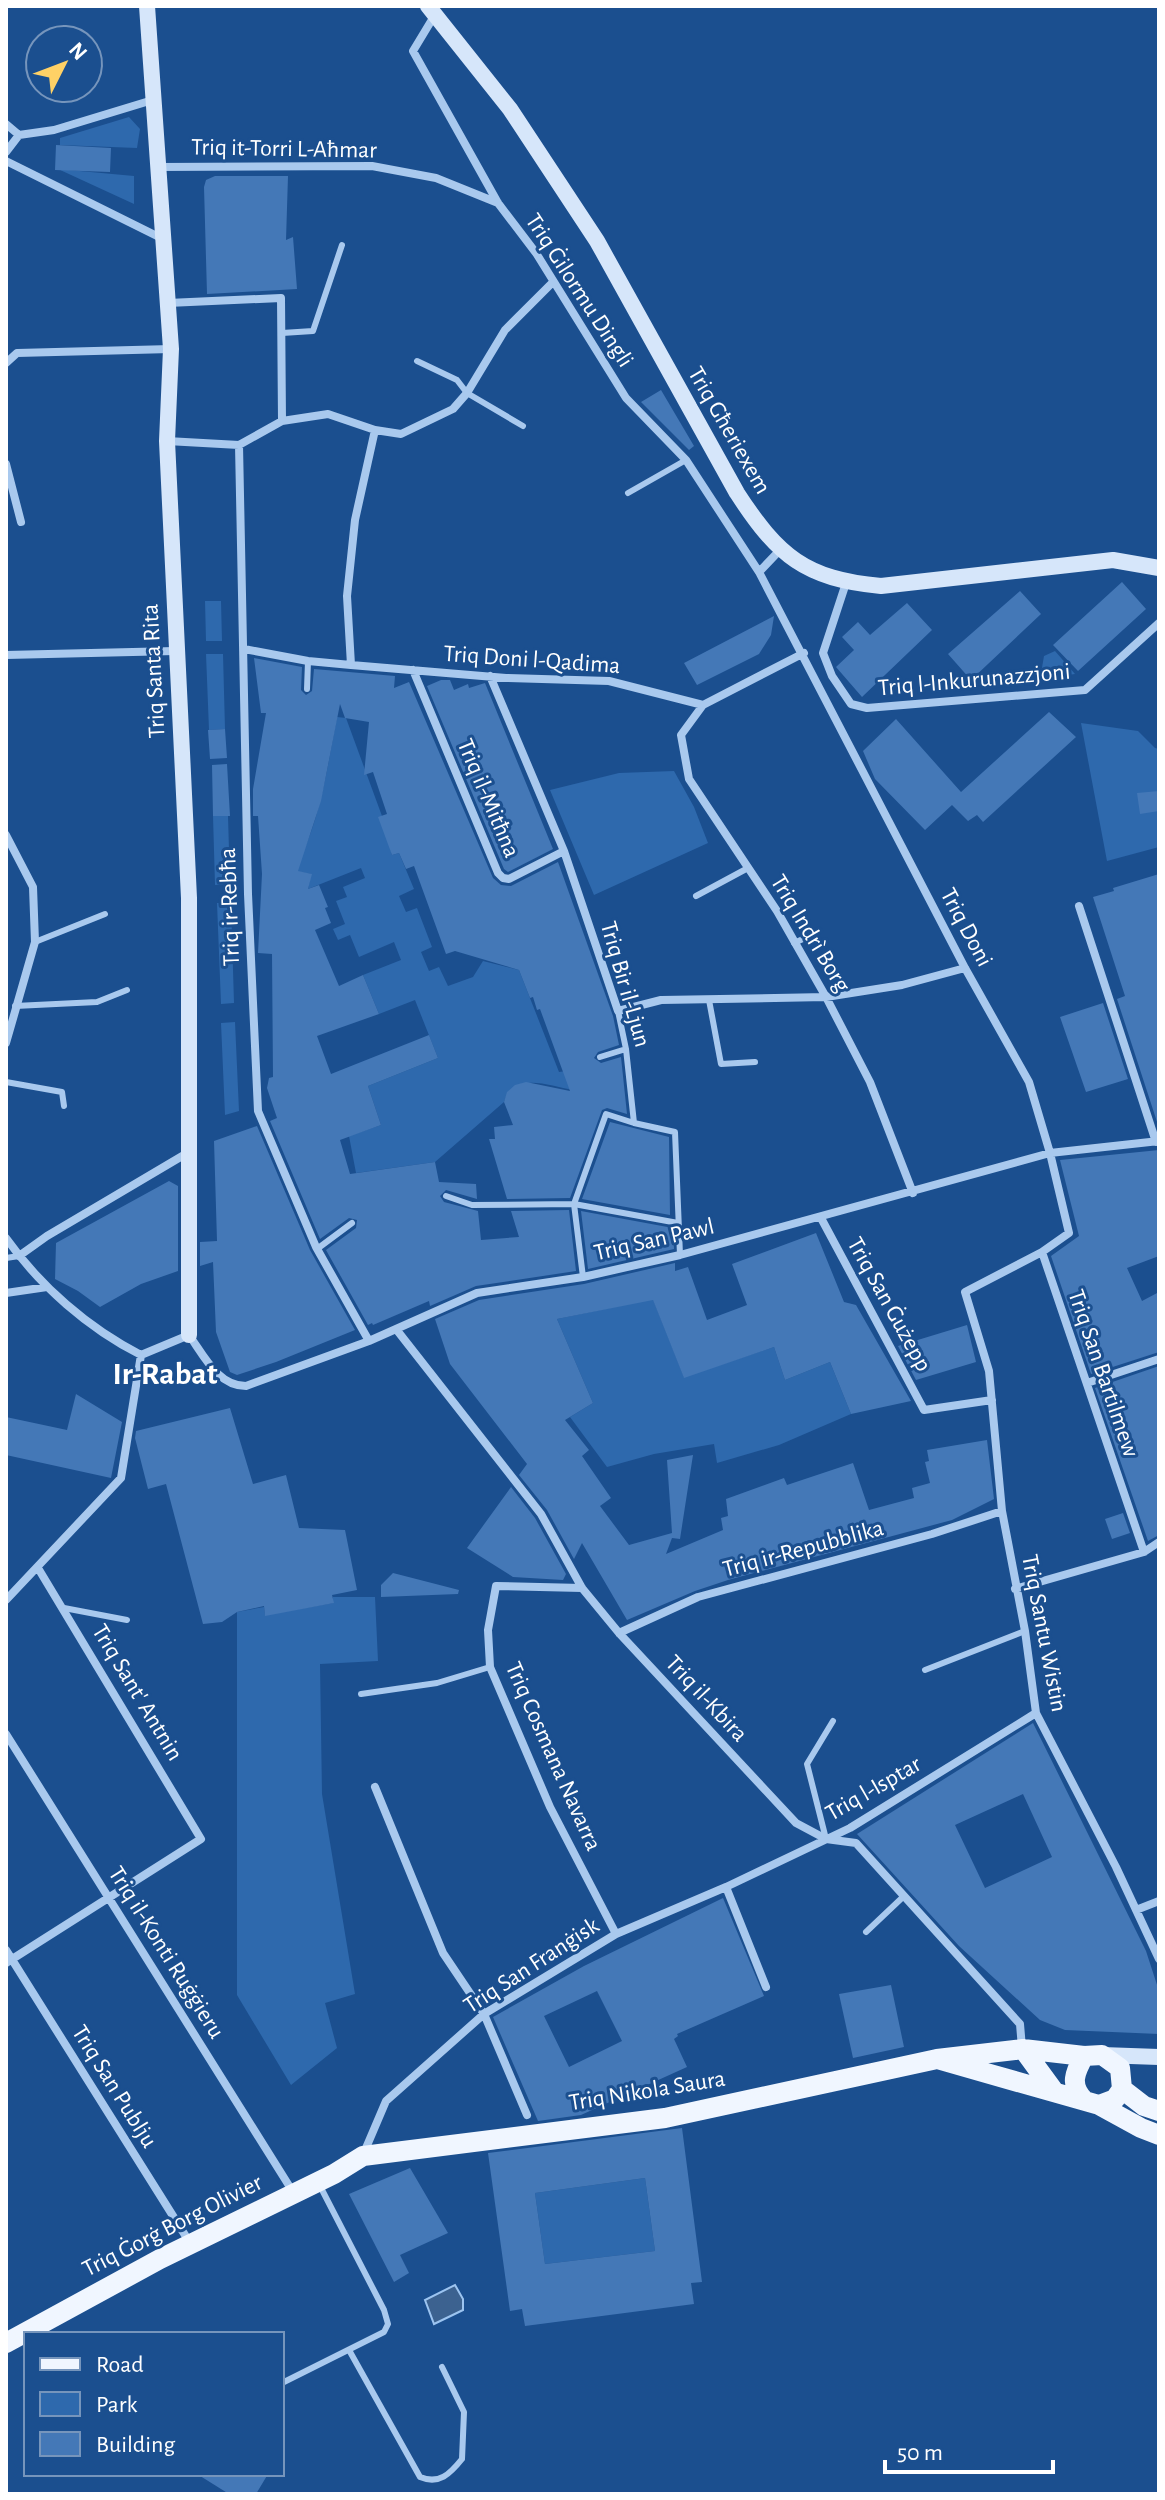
<svg xmlns="http://www.w3.org/2000/svg" width="1165" height="2500" font-family="'Alegreya Sans',sans-serif">
  <rect width="100%" height="100%" fill="#1b4f8f"/>
  <path fill="#2e69ad" d="M129 117 140 129 137 148 60 145V138Z
    M58 169 134 176V204Z
    M205 601H221L222 641H206Z
    M1055 651 1075 674 1040 679 1044 656Z
    M206 654H223L225 729 209 730Z
    M337 717 346 718 382 816 392 855 399 853 414 889 399 896 406 912 417 908 432 947 421 952 429 971 439 967 448 986 473 977 483 961 519 970 559 1072 566 1071 573 1090C549 1086 514 1071 504 1102L435 1162 356 1173 349 1136 381 1125 368 1086 438 1058 415 1000 379 1014 363 975 401 960 394 942 359 957 350 935 338 940 333 929 345 924 336 901 347 897 343 887 365 878 361 868 308 889 311 874 294 871C320 823 327 769 337 717Z
    M1081 723 1138 731 1155 748 1159 749V847L1107 861Z
    M674 771 694 807 708 843 594 895 550 790 619 773Z
    M213 816H228L230 884 215 885Z
    M217 903H231L234 1003 221 1004Z
    M235 1022 239 1111 225 1115 221 1023Z
    M653 1299 684 1377 774 1347 785 1380 830 1362 851 1414 779 1445 717 1463 714 1444 654 1454 607 1467 570 1417 593 1403 557 1319Z
    M333 1597H375L378 1661 320 1664 322 1794 355 1994 325 2003 337 2048 291 2085 237 1995V1612L264 1607 265 1615 333 1603Z
    M645 2178 655 2251 545 2264 535 2193Z"/>
  <path fill="#3c6290" stroke="#9cc4f0" stroke-width="2" d="M455 2285 463 2299V2310L434 2324 425 2300Z"/>
  <path fill="#4478b7" fill-rule="evenodd" d="M56 145 111 148 110 172 55 170Z
    M215 176H288L286 240 293 237 297 289 207 294 204 187 206 180Z
    M661 390 694 446 689 450 641 402Z
    M1122 582 1146 609 1078 671 1053 645Z
    M1020 591 1041 614 971 680 948 654Z
    M907 603 932 630 862 697 836 667 854 650 842 637 858 622 870 635Z
    M774 616 771 635 759 654 697 685 684 663Z
    M254 658 302 667 301 690 306 695 312 691 314 669 395 676 394 688 409 682 493 878 501 885 511 886 558 862 613 1016 619 1045 598 1052 594 1058 601 1063 621 1057 627 1114 607 1108 602 1110 570 1198 507 1199 489 1139H495L494 1127 513 1125 504 1102 507 1092 515 1085 526 1082 570 1091 540 1009 537 1010 533 997 530 998 519 970 455 951 446 954 414 866 406 869 399 853 392 855 378 817 387 814 373 772 364 775 369 722 345 718 340 704 321 801 298 871 312 874 308 889 319 885 328 907 325 908 331 923 315 930 339 986 363 975 379 1014 317 1036 331 1074 429 1035 438 1058 368 1086 381 1125 340 1140 350 1174 435 1162 439 1182 476 1184 477 1199 446 1190 440 1196 444 1202 478 1211 481 1240 519 1237 511 1211 569 1210 576 1271 476 1286 430 1306 429 1301 373 1325 372 1323 368 1325 326 1250 356 1228 357 1220 349 1218 320 1239 270 1121 277 1118 267 1088 269 1078 273 1077 272 954 258 953 262 874 258 816H253V789L266 713H261Z
    M441 680H450L454 690 468 684 469 688 485 683 553 849 508 872 504 869 427 686Z
    M1049 712 1076 737 983 822 977 815 968 821 952 805 925 830 875 779 863 751 896 719 961 792Z
    M225 729 227 758 210 759 208 730Z
    M227 764 230 816H213L212 765Z
    M1159 791V811L1140 814 1137 793Z
    M1159 874V1128L1117 999 1125 996 1093 897 1114 891 1113 888Z
    M1103 1003 1128 1079 1086 1092 1060 1017Z
    M610 1122 669 1137 670 1215 582 1199Z
    M257 1126 310 1250 355 1330 276 1362 237 1375 230 1372 216 1332 213 1262 200 1266V1242L217 1241 214 1141Z
    M1159 1150V1256L1127 1268 1142 1301 1159 1292V1352L1091 1374 1051 1256 1079 1236 1060 1160Z
    M169 1181 178 1186V1271L141 1284 100 1307 78 1291 55 1279 56 1243Z
    M581 1211 673 1228 674 1249 588 1269Z
    M816 1233 844 1302 856 1305 911 1401 851 1414 830 1362 785 1380 774 1347 684 1378 653 1300 557 1319 593 1403 565 1420 589 1450 582 1456 611 1498 600 1506 629 1545 672 1533 667 1460 693 1455 680 1539 672 1538 666 1554 723 1530 721 1518 728 1516 726 1499 784 1478 787 1485 853 1463 869 1510 914 1498 912 1488 930 1483 925 1462 929 1461 927 1450 987 1440 994 1499 952 1520 728 1580 695 1591 627 1620 582 1543 574 1559 547 1510 519 1475 527 1464 450 1364 435 1319 479 1300 584 1284 675 1263V1271L688 1267 707 1320 747 1305 732 1264Z
    M967 1325 976 1362 916 1380 898 1346Z
    M1159 1366V1535L1148 1541 1095 1388Z
    M76 1394 122 1422 111 1478 6 1455V1417L67 1430Z
    M230 1408 253 1484 286 1475 299 1528 345 1530 357 1590 332 1595 334 1603 265 1616 264 1606 237 1612 222 1622 203 1624 166 1484 148 1489 135 1438 136 1431Z
    M511 1487 535 1518 566 1574 563 1580 513 1577 467 1548Z
    M1123 1513 1130 1533 1112 1539 1105 1519Z
    M393 1573 459 1590 458 1594 381 1597V1585Z
    M1033 1723 1146 1951 1159 1991V2034L1065 2030 1040 2020 959 1946 857 1834ZM1023 1794 1052 1857 985 1888 955 1825Z
    M723 1898 764 1996 677 2034 678 2036 674 2039 687 2067 581 2115 538 2121 493 2017 584 1966ZM597 1991 622 2041 569 2067 544 2016Z
    M891 1985 904 2047 853 2058 839 1994Z
    M682 2128 702 2282 691 2283 694 2304 525 2326 522 2309 510 2311 488 2153ZM645 2178 655 2251 545 2264 535 2193Z
    M410 2168 448 2233 400 2255 409 2273 394 2282 349 2194Z
    M197 2474H268L256 2494H229Z"/>
  <g fill="none" stroke-linecap="round" stroke-linejoin="round">
    <path stroke="#a9c9ee" stroke-width="6" d="M282 333 313 331 342 245
      M417 361 457 380 467 393 523 426
      M628 493 686 460
      M307 689 308 661
      M696 896 748 868
      M35 942 105 914
      M794 943 814 934
      M709 1000 721 1064 755 1062
      M15 1006 97 1002 127 990
      M600 1057 626 1049
      M6 1082 62 1092 64 1106
      M634 1123 675 1132 680 1255
      M446 1196 472 1205 574 1204 678 1223
      M317 1249 352 1223
      M6 1258 19 1256
      M583 1277 574 1204 606 1114 634 1123 626 1049 618 1011
      M64 1608 127 1620
      M925 1670 1025 1631
      M361 1694 437 1683 490 1667
      M826 1839 807 1764 833 1721
      M866 1932 904 1896
      M349 2350 420 2477C439 2485 450 2474 462 2459L464 2412 442 2367
      M282 2383 384 2332 388 2324 384 2310 319 2184"/>
    <path stroke="#a9c9ee" stroke-width="8" d="M436 13 413 51 498 203 536 253 626 398 686 460 759 572 965 968 1029 1082 1050 1153 1069 1233 1042 1252 965 1292 989 1371 1002 1511 1025 1631 1036 1713 1116 1867 1159 1959
      M6 124 19 135 54 130 156 99
      M6 152 19 135
      M6 161 163 239
      M159 167 372 166 436 178 498 203
      M168 303 281 298 282 421
      M6 363 17 353 171 349
      M167 441 239 445 282 421 328 414 375 430
      M239 445 248 894 258 1111 316 1247 369 1341
      M6 464 21 522
      M759 572 780 550
      M846 583 823 653 832 676 851 704 867 708 1085 690 1159 623
      M244 649 308 661 351 665 506 678 609 681 703 705 804 653
      M6 655 175 651
      M351 665 347 596 355 520 375 430 401 434 453 409 467 393 505 330 553 282
      M413 670 498 873 503 878 509 879 564 851
      M490 676 564 851 618 1011 661 1000 826 997 902 985 965 968
      M703 705 681 735 689 779 777 911 826 997 870 1082 913 1193
      M6 835 33 887 35 942 6 1043
      M1079 906 1156 1142
      M821 1218 924 1410 992 1400
      M6 1238C40 1286 88 1328 141 1355
      M1042 1252 1144 1552
      M19 1256 47 1236 189 1152
      M6 1293 47 1287
      M396 1329 541 1514 582 1588 619 1633 796 1823 826 1839 856 1843 1020 2024 1022 2048
      M141 1355 189 1335C204 1356 218 1386 246 1386L369 1341 477 1293 583 1277 680 1255 1050 1153 1159 1141
      M1087 1383 1159 1359
      M582 1588 496 1586 488 1630 490 1667 550 1807 616 1934
      M1015 1589 1144 1552 1159 1542
      M6 1600 121 1478 141 1355
      M619 1633 698 1597 932 1534 1002 1511
      M6 1734 293 2192
      M375 1787 443 1953 484 2014 527 2115
      M726 1887 766 1987
      M1136 1910 1159 1901
      M6 1950 190 2243
      M6 1963 201 1839 38 1568
      M363 2155 386 2101 484 2014 616 1934 726 1887 850 1828 1036 1713"/>
    <path stroke="#d6e6fa" stroke-width="16" d="M147 6 171 349 167 441 189 898V1335
      M428 6 510 109 597 241 737 493C778 556 805 579 881 586L1113 560 1159 568
      M1102 2055 1159 2057"/>
    <path stroke="#f0f6ff" stroke-width="20" d="M1023 2049 1053 2090
      M1122 2089 1144 2106 1159 2111
      M1084 2100C1069 2085 1075 2072 1084 2056
      M1099 2105 1141 2128 1159 2135
      M6 2343 160 2259 334 2174 363 2156 665 2118 937 2059 1023 2049 1084 2056 1102 2055 1120 2068 1122 2089 1115 2099 1099 2105 937 2059"/>
  </g>
  <g text-anchor="middle" stroke-width="6" stroke-linejoin="round" paint-order="stroke">
    <g font-size="24" fill="#fff" stroke="#1b4f8f">
      <text transform="translate(284 148) rotate(1)" y="8">Triq it-Torri L-Aħmar</text>
      <text transform="translate(580 290) rotate(57)" y="8">Triq Ġilormu Dingli</text>
      <text transform="translate(730 430) rotate(60)" y="8">Triq Għeriexem</text>
      <text transform="translate(532 659) rotate(4)" y="8">Triq Doni l-Qadima</text>
      <text transform="translate(153 671) rotate(-93)" y="8">Triq Santa Rita</text>
      <text transform="translate(974 679) rotate(-5)" y="8">Triq l-Inkurunazzjoni</text>
      <text transform="translate(489 798) rotate(67)" y="8">Triq il-Mitħna</text>
      <text transform="translate(229 907) rotate(-92)" y="8">Triq ir-Rebħa</text>
      <text transform="translate(967 927) rotate(62)" y="8">Triq Doni</text>
      <text transform="translate(811 933) rotate(59)" y="8">Triq Indrì Borg</text>
      <text transform="translate(626 984) rotate(74)" y="8">Triq Bir il-Ljun</text>
      <text transform="translate(654 1239) rotate(-13)" y="8">Triq San Pawl</text>
      <text transform="translate(890 1304) rotate(61)" y="8">Triq San Ġużepp</text>
      <text transform="translate(1104 1373) rotate(71)" y="8">Triq San Bartilmew</text>
      <text transform="translate(803 1548) rotate(-15)" y="8">Triq ir-Repubblika</text>
      <text transform="translate(1045 1633) rotate(79)" y="8">Triq Santu Wistin</text>
      <text transform="translate(138 1692) rotate(59)" y="8">Triq Sant' Antnin</text>
      <text transform="translate(707 1698) rotate(47)" y="8">Triq il-Kbira</text>
      <text transform="translate(554 1756) rotate(66)" y="8">Triq Cosmana Navarra</text>
      <text transform="translate(873 1788) rotate(-30)" y="8">Triq l-Isptar</text>
      <text transform="translate(167 1952) rotate(58)" y="8">Triq il-Konti Ruġġieru</text>
      <text transform="translate(531 1965) rotate(-33)" y="8">Triq San Franġisk</text>
      <text transform="translate(115 2086) rotate(58)" y="8">Triq San Publju</text>
      <text transform="translate(647 2090) rotate(-9)" y="8">Triq Nikola Saura</text>
      <text transform="translate(172 2225) rotate(-27)" y="8">Triq Ġorġ Borg Olivier</text>
    </g>
    <g font-size="32" font-weight="bold" fill="#fff" stroke="#1b4f8f">
      <text x="165" y="1384">Ir-Rabat</text>
    </g>
  </g>
  <rect width="1165" height="2500" fill="none" stroke="#ffffff" stroke-width="16"/>
  <rect x="24" y="2332" width="260" height="144" fill="#1b4f8f" stroke="#7695bc" stroke-width="2"/>
  <rect x="40" y="2358" width="40" height="12" fill="#f0f6ff" stroke="#7695bc" stroke-width="2"/>
  <text x="96" y="2372" font-size="24" fill="#ffffff">Road</text>
  <rect x="40" y="2392" width="40" height="24" fill="#2e69ad" stroke="#7695bc" stroke-width="2"/>
  <text x="96" y="2412" font-size="24" fill="#ffffff">Park</text>
  <rect x="40" y="2432" width="40" height="24" fill="#4478b7" stroke="#7695bc" stroke-width="2"/>
  <text x="96" y="2452" font-size="24" fill="#ffffff">Building</text>
  <g transform="translate(64 64) rotate(48)"><circle r="38" fill="#1b4f8f" stroke="#7695bc" stroke-width="2"/>
  <path d="M0-6L14 30L0 20L-14 30Z" fill="#ffd166"/>
  <text y="-12" font-size="22" font-weight="bold" text-anchor="middle" fill="#ffffff">N</text>
  </g>
  <path d="M885 2460v12h168v-12" fill="none" stroke="#ffffff" stroke-width="4"/>
  <text x="897" y="2460" font-size="24" fill="#ffffff" stroke="#1b4f8f" stroke-width="6" paint-order="stroke">50 m</text>
</svg>
